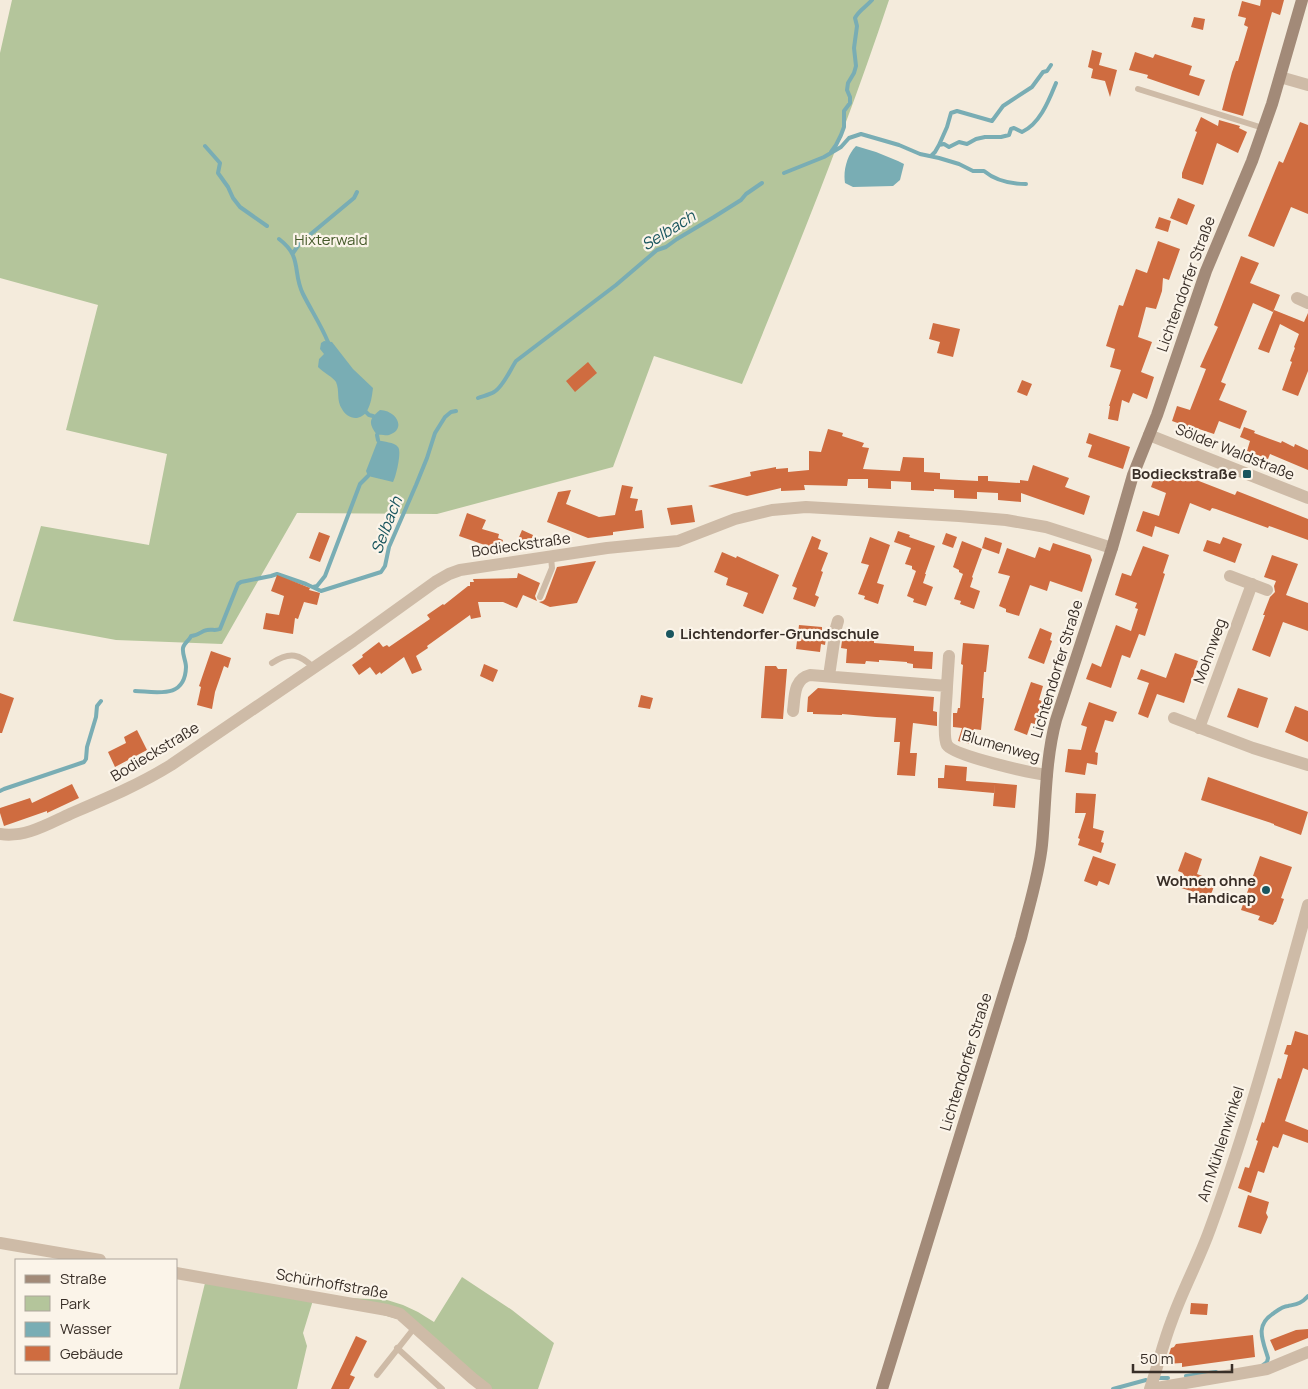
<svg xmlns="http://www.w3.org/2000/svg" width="1308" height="1389" font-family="Manrope,sans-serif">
  <rect width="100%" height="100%" fill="#f4ebdc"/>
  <path fill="#b4c59b" d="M12 0H889C846 130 794 257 742 384L654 356 613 467 437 514 297 513 222 644 116 640 13 621 41 526 149 545 167 454 66 430 98 305 0 278V53Z
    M462 1277 512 1310 554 1343 538 1389H488L412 1323 314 1296 387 1300 403 1305 418 1312 434 1322Z
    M206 1279 314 1297 303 1333 307 1346 297 1389H179Z"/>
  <path fill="#79adb4" d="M856 146 876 152 898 161 904 164 900 180 893 186 853 187 845 183C843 171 847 155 856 146Z
    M324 341 332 342 353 369 373 388C372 396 371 404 367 411 360 422 347 419 342 409 336 400 340 391 336 382 334 378 323 372 318 367L319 359 324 354 320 349 321 343Z
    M380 410C398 411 406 430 389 435 386 436 381 434 377 435 368 423 369 419 380 410Z
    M378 440C384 442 394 442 398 447 402 451 396 477 393 482L368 476 366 471Z"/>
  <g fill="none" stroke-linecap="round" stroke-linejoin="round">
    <path stroke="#79adb4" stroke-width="4" d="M939 145 947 127 951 113 957 111 992 121 1003 106 1032 87 1043 72 1047 71 1051 65
      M205 146 220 163 218 173 228 187 233 198 240 207 267 226
      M831 152 836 145 841 135 844 127V111L850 103V97L847 90 848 83 854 73 856 66 854 48 857 26 855 18C859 10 866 7 872 0
      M931 156 935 152 939 145 944 144 949 147 959 142 967 144 976 139 985 137H1001L1009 135 1011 129 1014 128 1022 132C1040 124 1049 100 1056 83
      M784 173 824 157 841 147 849 138 861 134 899 145 920 154 939 158 959 164 973 171H984C996 181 1012 184 1026 184
      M279 239C303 257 292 272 303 294 311 310 321 325 328 342
      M293 253 300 243 354 198 357 192
      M478 398C483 396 489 395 494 392 503 387 510 370 516 361L616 285 657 250 666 247 677 239 714 217 741 200 746 194 762 183
      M366 412 369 415 373 416
      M377 435 378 440
      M313 587 317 586 325 576 360 484 368 476
      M135 691C158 692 185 699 186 667 186 661 182 654 183 648 184 643 190 640 191 636 198 636 201 631 207 630 212 629 215 631 220 629L238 584 241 582 271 576 277 574 306 584 321 591 381 572 385 566 389 547 416 485 427 458 435 433 445 417 451 412 456 411
      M0 791 4 789 84 762 86 759 87 747 96 717 97 706 101 701
      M1263 1365 1267 1362 1268 1358C1263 1341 1254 1325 1274 1313 1278 1310 1283 1306 1288 1306 1297 1304 1301 1304 1308 1296
      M1186 1376 1216 1372
      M1159 1378H1168
      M1113 1389 1146 1380"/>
  </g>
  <path fill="#cf6c40" d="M1261 0H1284L1280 15 1272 12 1243 116 1222 110 1232 72 1236 61H1238L1248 27 1244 25 1246 18 1238 16 1242 1 1260 6Z
    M1194 17 1205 19 1203 30 1191 27Z
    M1092 50 1102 53 1099 65 1117 70 1110 97 1105 81 1091 78 1093 69 1088 67Z
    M1135 52 1153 58 1155 54 1192 66 1189 75 1205 80 1199 96 1147 78 1148 75 1129 70Z
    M1201 117 1218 126 1219 120 1240 126 1239 128 1247 132 1238 153 1217 143 1203 185 1182 178V173L1197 132 1195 131Z
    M1300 122 1308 125V214L1291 207 1274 247 1248 236 1279 161 1283 163Z
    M1178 198 1195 205 1187 225 1170 218Z
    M1159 217 1171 221 1168 232 1155 228Z
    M1158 241 1180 249 1169 280 1163 278 1162 291 1156 309 1146 307 1138 337 1152 342 1141 372 1154 377 1147 399 1133 393 1129 403 1122 400 1118 421 1108 419 1110 406H1109L1121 370 1110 367 1115 349 1106 346 1119 305 1123 306 1136 269 1147 273Z
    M1241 256 1259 263 1250 283 1280 295 1273 312 1253 303 1221 382 1226 384 1219 400 1247 411 1240 429 1219 421 1214 434 1190 426 1189 427 1172 421 1177 406 1190 410 1206 369 1200 367 1218 327 1214 325Z
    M1274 310 1304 322 1308 313V371L1298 396 1282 390 1292 362 1290 361 1295 348 1294 347 1299 334 1280 324 1269 353 1258 349Z
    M933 323 960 329 953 357 937 353 940 342 929 339Z
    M588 362 597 373 575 392 566 381Z
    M1022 380 1032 384 1027 396 1017 392Z
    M1244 427 1255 431 1254 433 1281 443 1282 441 1294 447 1295 444 1308 450V470L1270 454 1268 459 1247 451 1250 441 1240 437Z
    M828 429 843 433 842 436 864 443 862 447 869 448 863 469 900 471 903 457 924 458V472L940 473V479L978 481V476H988V481L1020 483V480L1028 481 1033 465 1069 478 1065 487 1090 496 1084 515 1021 493V502L998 500V493L977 492V499L954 498V490L934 489V491L911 490V482L891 481V489L868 488V479H848L847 486 804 485 805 490 781 491V488L747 496 708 486 751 476 750 472 776 467V469L788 468V472L809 470V451L821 452Z
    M1089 433 1130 447 1123 469 1088 457 1092 445 1086 443Z
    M1157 470 1179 478 1180 476 1185 478 1186 476 1235 495 1237 491 1308 519V540L1269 526 1268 528 1216 509 1212 508 1210 511 1190 503 1179 534 1155 526 1152 537 1136 531 1143 511 1159 516 1166 493 1151 487Z
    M622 485 633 487 630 498 638 499 635 511 642 510 644 528 613 532V535L588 538 547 522 558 492 571 490 566 504 599 517 615 515Z
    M692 505 695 522 671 525 667 508Z
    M467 513 486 520 482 529 499 534 498 538 503 540 499 550 459 536Z
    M522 530 533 535 529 546 517 542Z
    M898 531 910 535 909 537 935 546 925 574H926L923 583 933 587 926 606 913 602 914 599 907 596 916 571 912 569V566L905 564 911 548 894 542Z
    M319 532 330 536 320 562 309 558Z
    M946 533 957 537 953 548 942 544Z
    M812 536 821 540 818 549 828 553 821 571 823 572 815 595 819 597 815 607 793 599 797 588 792 586Z
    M870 537 890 545 877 583 884 585 878 604 864 599 865 596 858 594 869 565 861 563Z
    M985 537 1002 543 999 554 982 548Z
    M1223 537 1242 544 1235 563 1203 551 1207 540 1220 544Z
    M962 541 982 549 972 577 973 578 970 587 980 591 974 609 960 604 961 601 954 599 963 574 959 572V570L953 567Z
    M1053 543 1090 555 1092 560 1082 592 1050 581 1047 591 1030 585 1019 616 1006 612V609L999 606 1010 576 998 573 1007 548 1035 558 1039 547 1050 551Z
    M1143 546 1169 555 1163 573 1165 574 1145 636 1139 634 1130 658 1122 655 1111 688 1086 679 1092 663 1101 667 1116 625 1131 631 1138 609 1135 608 1137 603 1115 595 1122 573 1131 576Z
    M722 552 736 558 737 556 779 575 763 614 743 606 748 593 726 585 728 578 714 572Z
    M1272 555 1298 564 1286 595 1308 603V631L1283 622 1270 657 1252 650 1265 615H1263L1270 597 1275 592 1274 586 1276 581 1264 577Z
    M596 561 577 603 550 607 539 602 543 601 545 599 557 567Z
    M518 573 540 583 535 596 537 601 523 595 517 608 503 602H478L481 617 471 619 470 615 427 646 428 648 416 656 422 670 412 674 404 657 381 674 380 672 376 675 370 667 359 675 352 665 363 657 362 655 379 642 383 647 387 645 389 647 430 619 427 615 443 604 444 605 468 586H470V582H474L473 579 517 578Z
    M277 575 310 588 309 590 320 593 317 605 304 602 298 619 295 618 293 634 263 629 266 613 279 615 284 596 271 591Z
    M799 625 822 627V630L827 631 825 645 821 644 820 652 796 649Z
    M1040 628 1052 633 1050 640 1052 641 1044 664 1028 658Z
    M843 634H847L846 638 874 641V643L914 646V651L933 652 932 669 913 668V664L907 663V662L879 660V662L866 661 865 664 846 663 847 649 841 648Z
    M963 643 989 645 986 672H984L982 698H984L981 730 974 729 969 744 958 741 962 728 953 727V713H957L958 708H960L963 665 961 664Z
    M211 651 231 658 228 668 224 666 215 692 212 709 197 705 201 687 199 686Z
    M1175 653 1198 661 1184 703 1157 694 1148 718 1138 714 1149 683 1137 679 1141 669 1166 678Z
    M484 664 498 670 493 682 480 676Z
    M765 666H776L778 669H787L783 719 761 718Z
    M1031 682 1043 686 1039 700 1042 701 1039 708H1040L1035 724 1031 723 1027 735 1014 730Z
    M818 688 934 697 933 711 937 712V726L913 723 910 753H917L915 776 897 775 900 742H894L896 718 876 717 842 714V715L813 714V712H807L808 697Z
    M1238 688 1268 698 1258 728 1227 717Z
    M0 693 14 698 2 733H0Z
    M641 695 653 698 650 709 638 707Z
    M1089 702 1117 712 1113 722 1105 720 1095 752 1098 753 1097 765 1087 763 1085 775 1065 772 1068 749 1081 750 1087 727 1081 725Z
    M1295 706 1308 711V742L1285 732Z
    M137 730 147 750 115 767 108 752 126 743 124 737Z
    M945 765 967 767 966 781 995 783 994 793 938 788V778H944Z
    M1208 777 1308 812 1301 835 1274 825V824L1201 800Z
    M995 783 1017 785 1015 808 993 806Z
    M72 784 79 798 47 813V811L4 826 0 813V808L30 798 32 803Z
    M1076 793 1096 794 1093 828 1104 831 1101 842 1104 843 1101 853 1078 845 1080 839 1078 838 1086 813H1075Z
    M1185 852 1202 859 1197 874 1216 881 1210 897 1178 887 1183 873 1178 871Z
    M1093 856 1116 864 1109 885 1099 881 1097 886 1084 881Z
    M1260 856 1292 867 1281 898 1284 899 1276 922H1275L1273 925 1258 920 1260 916 1241 910Z
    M1295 1031 1308 1035V1070L1303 1068 1285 1121 1308 1130V1143L1283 1134 1278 1148 1273 1146 1264 1173 1258 1171 1251 1193 1238 1188 1245 1167 1249 1168 1258 1141 1256 1140 1262 1122 1264 1123 1278 1078 1281 1079 1288 1055 1284 1054 1287 1045H1291Z
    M1248 1195 1269 1202 1266 1213 1268 1217 1261 1234 1238 1227Z
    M1191 1303 1208 1304 1207 1315 1190 1314Z
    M1308 1329V1338L1275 1351 1270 1340 1296 1330Z
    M1253 1335 1255 1357 1182 1367V1363L1166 1364 1171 1348 1174 1347 1176 1344Z
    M356 1336 367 1341 350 1375 355 1377 349 1389H331Z"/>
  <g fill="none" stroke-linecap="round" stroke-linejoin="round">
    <path stroke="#cebba7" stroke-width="6" d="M1138 89 1263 128
      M540 597 552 568 551 557
      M272 663C290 651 300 654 314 668
      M397 1348 442 1389
      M377 1375 415 1327"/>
    <path stroke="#cebba7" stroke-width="12" d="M1280 77 1308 85
      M1297 298 1308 303
      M1230 576 1267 590
      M829 676 836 628 838 621
      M947 686 949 656
      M793 711C795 698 793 679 810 675L947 686C947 698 942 736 947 745 954 756 1031 773 1047 775
      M1174 718 1253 748 1308 765
      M1199 728 1252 584
      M0 834C25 838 48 824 70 814 105 799 139 785 171 765L353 641 435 582 449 574 460 570 607 548 678 541 735 519 772 510 806 507 959 516 1006 520 1046 527 1112 548
      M0 1243 100 1260
      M176 1273 387 1310 400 1314 472 1378 486 1389
      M1150 1389C1158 1366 1163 1343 1172 1320 1183 1289 1199 1260 1210 1229 1249 1123 1278 1014 1308 905
      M1151 1389 1267 1369 1308 1352"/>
    <path stroke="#cebba7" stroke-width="12" d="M1149 435 1308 498"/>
    <path stroke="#a28a78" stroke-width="12" d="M882 1389 1021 938C1028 909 1039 875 1042 845 1046 803 1045 761 1056 720L1112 548 1133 475 1157 415 1206 271 1252 161 1272 104 1302 0"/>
  </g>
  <g fill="#1a565f" stroke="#fbf4e9" stroke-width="2">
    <rect x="1242" y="469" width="10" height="10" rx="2.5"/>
    <circle cx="670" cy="634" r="5"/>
    <circle cx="1266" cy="890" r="5"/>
  </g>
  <g text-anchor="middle" stroke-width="4.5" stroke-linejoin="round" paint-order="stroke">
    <g font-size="15" fill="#455a2a" stroke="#fbf4e9">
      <text x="331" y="245">Hixterwald</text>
    </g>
    <g font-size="15" fill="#392f28" stroke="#fbf4e9">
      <text transform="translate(1186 284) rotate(-70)" y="5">Lichtendorfer Straße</text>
      <text transform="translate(1235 452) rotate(22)" y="5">Sölder Waldstraße</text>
      <text transform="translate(521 545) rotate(-8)" y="5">Bodieckstraße</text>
      <text transform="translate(1210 651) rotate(-70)" y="5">Mohnweg</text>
      <text transform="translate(1057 669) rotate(-73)" y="5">Lichtendorfer Straße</text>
      <text transform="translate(1001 746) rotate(16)" y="5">Blumenweg</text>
      <text transform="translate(155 752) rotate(-31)" y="5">Bodieckstraße</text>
      <text transform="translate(966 1062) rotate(-73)" y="5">Lichtendorfer Straße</text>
      <text transform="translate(1221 1144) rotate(-72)" y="5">Am Mühlenwinkel</text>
      <text transform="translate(332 1284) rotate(10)" y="5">Schürhoffstraße</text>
    </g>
    <g font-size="15" font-weight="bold" fill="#392f28" stroke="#fbf4e9" text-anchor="end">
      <text x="1237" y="479">Bodieckstraße</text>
      <text x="680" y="639" text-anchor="start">Lichtendorfer-Grundschule</text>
      <text x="1256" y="886">Wohnen ohne<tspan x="1256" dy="17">Handicap</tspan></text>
    </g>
    <g font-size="16" font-style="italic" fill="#1a565f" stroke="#fbf4e9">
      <text transform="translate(668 230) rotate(-32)" y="6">Selbach</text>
      <text transform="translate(386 525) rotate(-69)" y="6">Selbach</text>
    </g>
  </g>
  <rect x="15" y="1259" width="162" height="115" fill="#fbf4e9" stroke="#ada59c"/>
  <rect x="25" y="1275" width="25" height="8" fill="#a28a78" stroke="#ada59c"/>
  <text x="60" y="1284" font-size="15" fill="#392f28">Straße</text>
  <rect x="25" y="1296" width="25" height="15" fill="#b4c59b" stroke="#ada59c"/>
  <text x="60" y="1309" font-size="15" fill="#392f28">Park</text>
  <rect x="25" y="1322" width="25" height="15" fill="#79adb4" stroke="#ada59c"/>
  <text x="60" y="1334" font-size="15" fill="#392f28">Wasser</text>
  <rect x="25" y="1346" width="25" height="15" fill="#cf6c40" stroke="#ada59c"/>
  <text x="60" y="1359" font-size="15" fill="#392f28">Gebäude</text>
  <path d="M1133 1364v8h99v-8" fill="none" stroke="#392f28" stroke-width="2.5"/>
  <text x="1140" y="1364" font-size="15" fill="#392f28" stroke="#fbf4e9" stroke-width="4" paint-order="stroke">50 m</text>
</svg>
